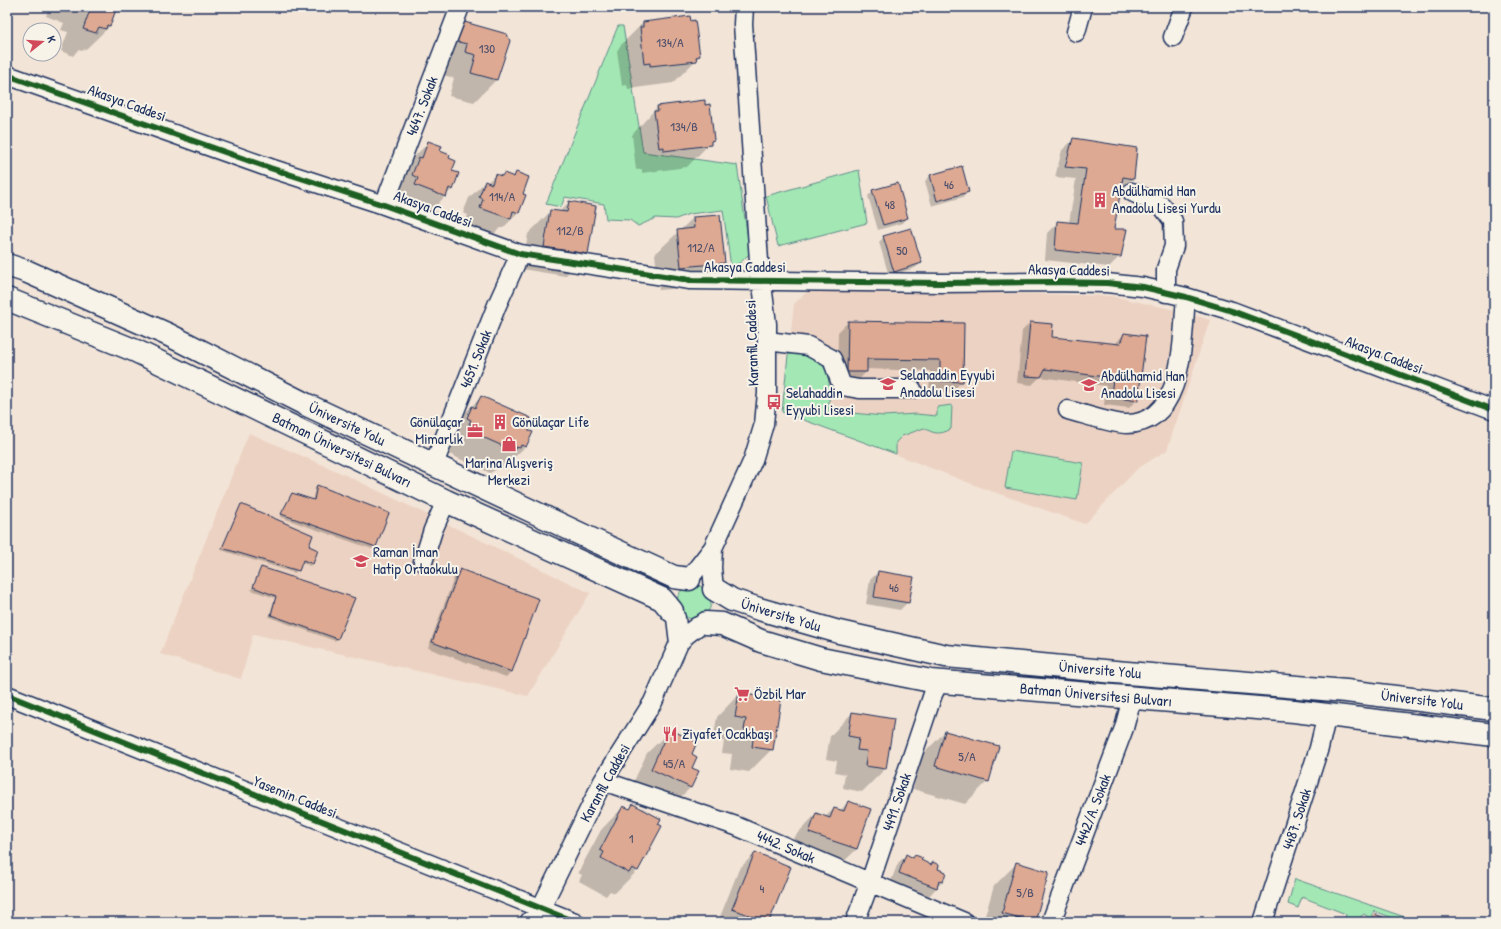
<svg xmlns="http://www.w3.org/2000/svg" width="1501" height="929" font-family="'Patrick Hand',sans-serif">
  <rect width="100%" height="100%" fill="#f2e4d7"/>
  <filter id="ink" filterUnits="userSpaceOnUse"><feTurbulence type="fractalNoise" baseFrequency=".025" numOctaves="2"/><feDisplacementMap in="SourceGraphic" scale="8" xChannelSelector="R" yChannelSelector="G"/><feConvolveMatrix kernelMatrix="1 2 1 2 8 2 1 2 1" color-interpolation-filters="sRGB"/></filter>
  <g filter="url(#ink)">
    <path fill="#ecd2c2" d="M811 288 1111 296 1180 311 1210 320 1167 450 1137 469 1085 524 980 487 866 443 782 412 794 304Z
      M249 433 341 473 590 593 528 696 253 634 241 679 160 654Z"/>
    <path fill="#a3e8b4" stroke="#5f8c89" d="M618 26H623L643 152 737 165 750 253 741 262 731 267 723 210 689 214 676 219 656 218 638 226 630 220 606 219 604 204 565 197 561 207 546 204Z
      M859 170 867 223 778 246 766 196Z
      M796 350C834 365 829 374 829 411L884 416 916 414 937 416V407L952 405 951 429C940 435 934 434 924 428L902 436 896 442V454L782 412 788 355Z
      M1011 451 1083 463 1077 500 1005 488Z
      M677 602a17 17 0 1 1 34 0a17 17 0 1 1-34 0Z
      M1295 879 1419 922H1404L1374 911 1370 918 1364 914 1360 917 1358 922H1344L1346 914 1302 897 1298 908 1288 904Z"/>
    <path fill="#0003" d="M49 7H116L110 26 87 48 82 51 78 50 73 56 61 51 68 32 61 30 64 23 46 16Z
      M689 17 699 56 696 60 673 83 628 89 627 85 622 86 617 51 620 46 643 23Z
      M461 22 496 80 474 102 449 96 454 78 443 75Z
      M657 107 713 140 687 167 642 173V169L636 170 632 135Z
      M1073 140 1136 149 1133 179 1122 190 1120 189 1113 230 1120 256 1109 267 1045 260 1047 233 1058 222 1069 223 1076 179 1055 177 1062 150Z
      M429 142 447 159 451 171 452 189 430 212 400 201 403 194 397 191 403 174 409 169 413 158Z
      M961 167 968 192 963 197 932 206 925 181 930 176Z
      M516 173 521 194 518 213 503 228H500L494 234 464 224 468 215 463 213 469 198 485 182 487 183 495 175 512 177Z
      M873 191 907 217 902 223 878 230 868 196Z
      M569 202 588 254 565 276 522 269 528 234 551 211 559 212Z
      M693 218 724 263 702 286 659 290 655 254Z
      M884 237 921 263 915 268 889 276 879 242Z
      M848 322 963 324 962 381 952 392H929L930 371 866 369V372L856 383H837L838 332Z
      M1030 323 1051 338 1115 344 1124 334 1137 400 1129 408 1104 405 1106 386 1040 377 1032 385 1017 383 1022 331Z
      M481 397 527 425V431L531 433 525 447 502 469 499 468 490 473 447 453 458 420Z
      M317 486 387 513 372 549 280 517 292 494 312 501 315 488Z
      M239 508 307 547 317 550 312 564 310 566 301 562 295 573 221 550Z
      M262 568 354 599 337 639 335 641 269 617 275 598 251 590Z
      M460 570 538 599 511 672 506 677 428 648 455 575Z
      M878 572 908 602 900 610 866 604 870 580Z
      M739 694 772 749 749 772 730 769 732 754 722 753 724 741 713 740 717 717Z
      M852 713 885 769 862 792 843 788 845 774 835 772 837 761 826 759 830 736Z
      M670 731 690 755 691 769 698 772 690 788 668 810 629 792 647 753Z
      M945 732 988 781 965 804 913 789 922 755Z
      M848 802 857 849 834 871 787 855 794 837 816 814 825 817 834 809 840 811Z
      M633 805 637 871 615 893 610 891 606 896 579 881 582 875 578 873 601 830 623 807 628 810Z
      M755 853 790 867 768 922H718L739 869Z
      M906 855 937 870 942 882 929 896 891 881 898 863Z
      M1017 863 1048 872 1034 922H983L994 886Z
      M1374 915 1394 922H1361L1362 920 1368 922Z"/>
    <path fill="#dda992" stroke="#1b2f5e" d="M83 7H117L110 26 107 25 106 29 99 27 96 33 83 29 90 10Z
      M690 16 691 21 695 20 700 56 696 57 697 61 650 66V63L644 64 640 27H643V22Z
      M461 21 507 34 510 41 497 80 471 73 476 55 465 52 467 44 454 41Z
      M705 100V105L710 104 714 140 711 141V145L664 151V147L659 148 654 111H658L657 106Z
      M1073 138 1137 148 1134 179 1123 177 1114 229H1127L1121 257 1055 250 1057 221 1078 223 1086 169 1065 167Z
      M428 141 442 146 440 151 450 155 449 158 456 161 452 171 459 173 453 190 449 188 446 197 415 185 418 178 412 175 419 157 422 158Z
      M962 166 969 192 937 201 930 175Z
      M516 172 529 177 523 194 526 195 519 213 513 211 511 219 480 208 483 199 479 197 485 181 492 184 495 174 502 176 504 173 514 177Z
      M898 183 908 218 883 225 872 190Z
      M569 201 596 206 588 254 544 247 550 210 567 212Z
      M720 215 725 263 681 267 677 230 694 228 693 217Z
      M911 228 922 263 894 272 883 236Z
      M848 321 964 323 963 382 940 381V360L867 359V372H847Z
      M1030 322 1053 324 1052 337 1120 344 1124 333 1146 336 1138 401 1111 397 1113 378 1045 369 1041 377 1025 376Z
      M481 396 531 418 528 424 531 426 529 431 533 432 526 447 521 445 520 448 516 447 514 451 469 431 472 425 469 424 471 420 467 418 472 406 475 408Z
      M317 485 389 513 376 547 281 514 292 493 314 500Z
      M241 504 313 535 309 546 318 550 313 564 303 560 299 571 222 548Z
      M261 567 355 598 338 639 271 615 276 596 253 587Z
      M460 569 539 599 512 672 432 642Z
      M878 571 914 577 909 603 874 597Z
      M739 693 781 700 773 750 752 747 754 732 744 730 746 719 735 717Z
      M852 712 894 719 886 769 865 766 867 751 857 750 859 738 848 736Z
      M669 729 697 742 692 754 697 757 692 768 699 771 691 788 651 769Z
      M945 731 999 746 989 782 935 766Z
      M848 801 871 809 857 849 809 833 816 813 830 818 834 808 844 811Z
      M633 804 661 819 658 824 662 826 638 871 632 868 629 873 601 858 604 852 600 850 623 806 630 809Z
      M755 852 791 867 769 922 732 909Z
      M906 854 913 858 915 855 923 858 921 860 931 865 933 862 939 865 938 869 946 872 943 882 939 881 937 888 899 873Z
      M1016 862 1049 872 1035 922 1002 913Z
      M1374 914 1397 922H1361L1362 919 1371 922Z"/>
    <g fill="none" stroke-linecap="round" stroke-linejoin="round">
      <defs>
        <path id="minor" d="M1076 32 1083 7
          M1173 37 1184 7
          M7 75 270 168 384 205 520 254 690 280 941 283 1050 282 1107 283 1143 287 1186 297 1232 311 1494 410
          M1132 192 1162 206 1173 221 1174 246 1166 269V293
          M384 205 460 7
          M767 341 808 346 832 359 842 386 859 389H912
          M1068 410C1084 414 1112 424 1127 424 1185 423 1182 339 1186 297
          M434 464 497 305 520 254
          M713 548 712 568 714 589
          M423 562 433 530 446 501
          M689 579 713 548 753 460 764 424 767 393V324L759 261 743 24 744 7
          M676 618 679 643 686 635 698 626
          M7 695 575 922
          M603 781 736 826 964 922
          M529 922 541 908 603 781 653 702 679 643
          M855 922 870 882 933 694 939 682
          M1051 922 1124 728 1132 698
          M1263 922 1319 748 1327 714"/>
        <path id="major" d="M7 265 28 272 169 335 307 405 591 539 674 577 689 579
          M7 299 136 351 446 501 662 599 672 611
          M714 589 732 600 759 609 839 632 946 656 1115 672 1346 691 1494 709
          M706 623 722 624 761 641 821 659 931 681 1294 711 1494 735"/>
      </defs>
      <use href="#minor" stroke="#1b2f5e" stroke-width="21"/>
      <use href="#major" stroke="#1b2f5e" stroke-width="25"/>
      <use href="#minor" stroke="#f7f3e8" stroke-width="18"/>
      <use href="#major" stroke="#f7f3e8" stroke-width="22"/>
      <defs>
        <path id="cycleway" d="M7 75 270 168 384 205 520 254 690 280 941 283 1050 282 1107 283 1143 287 1186 297 1232 311 1494 410
          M7 695 575 922"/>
      </defs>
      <use href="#cycleway" stroke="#f7f3e8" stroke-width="8"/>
      <use href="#cycleway" stroke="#1b5e20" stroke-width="6"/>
    </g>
  </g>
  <defs>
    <symbol id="building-bare" viewBox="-9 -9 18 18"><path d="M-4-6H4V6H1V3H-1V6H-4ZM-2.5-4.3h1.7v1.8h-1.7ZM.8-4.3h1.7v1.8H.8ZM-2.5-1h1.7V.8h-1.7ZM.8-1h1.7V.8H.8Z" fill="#d1495b" stroke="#f7f3e8" stroke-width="2.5" paint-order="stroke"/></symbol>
    <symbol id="school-bare" viewBox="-9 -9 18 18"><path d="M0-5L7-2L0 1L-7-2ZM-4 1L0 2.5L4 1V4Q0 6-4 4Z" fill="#d1495b" stroke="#f7f3e8" stroke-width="2.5" paint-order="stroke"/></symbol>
    <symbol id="bus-bare" viewBox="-9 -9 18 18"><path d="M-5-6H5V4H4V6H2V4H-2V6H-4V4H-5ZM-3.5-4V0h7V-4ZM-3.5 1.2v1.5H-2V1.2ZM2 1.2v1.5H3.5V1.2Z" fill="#d1495b" stroke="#f7f3e8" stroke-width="2.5" paint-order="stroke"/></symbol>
    <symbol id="office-bare" viewBox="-9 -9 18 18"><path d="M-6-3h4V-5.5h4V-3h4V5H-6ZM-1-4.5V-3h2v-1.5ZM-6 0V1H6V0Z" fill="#d1495b" stroke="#f7f3e8" stroke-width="2.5" paint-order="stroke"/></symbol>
    <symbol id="shop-bare" viewBox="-9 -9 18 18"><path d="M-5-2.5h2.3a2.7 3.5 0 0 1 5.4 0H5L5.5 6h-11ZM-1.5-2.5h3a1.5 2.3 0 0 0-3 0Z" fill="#d1495b" stroke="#f7f3e8" stroke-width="2.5" paint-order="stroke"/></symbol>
    <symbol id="supermarket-bare" viewBox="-9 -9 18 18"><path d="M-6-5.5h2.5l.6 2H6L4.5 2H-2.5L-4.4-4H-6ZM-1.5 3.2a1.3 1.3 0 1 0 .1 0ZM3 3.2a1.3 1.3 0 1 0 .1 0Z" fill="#d1495b" stroke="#f7f3e8" stroke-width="2.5" paint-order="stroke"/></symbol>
    <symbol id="restaurant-bare" viewBox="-9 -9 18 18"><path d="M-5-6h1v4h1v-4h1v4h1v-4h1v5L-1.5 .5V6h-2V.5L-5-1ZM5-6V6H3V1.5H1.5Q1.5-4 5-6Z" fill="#d1495b" stroke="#f7f3e8" stroke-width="2.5" paint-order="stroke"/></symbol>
  </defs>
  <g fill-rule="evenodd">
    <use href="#building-bare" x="1089" y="189" width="22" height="22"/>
    <use href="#school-bare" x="877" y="373" width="22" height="22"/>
    <use href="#school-bare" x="1078" y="374" width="22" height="22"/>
    <use href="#bus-bare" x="763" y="391" width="22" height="22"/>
    <use href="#building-bare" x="489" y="411" width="22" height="22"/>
    <use href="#office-bare" x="464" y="420" width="22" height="22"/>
    <use href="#shop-bare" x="498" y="433" width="22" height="22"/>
    <use href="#school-bare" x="350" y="550" width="22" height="22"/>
    <use href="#supermarket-bare" x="731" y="683" width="22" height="22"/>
    <use href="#restaurant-bare" x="659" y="723" width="22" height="22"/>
  </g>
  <g text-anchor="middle" stroke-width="4" stroke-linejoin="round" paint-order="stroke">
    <g font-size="13" fill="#4c4e6b">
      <text x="670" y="47">134/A</text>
      <text x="487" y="53">130</text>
      <text x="684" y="131">134/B</text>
      <text x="949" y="189">46</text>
      <text x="502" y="201">114/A</text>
      <text x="890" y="209">48</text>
      <text x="570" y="235">112/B</text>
      <text x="701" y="252">112/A</text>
      <text x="902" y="255">50</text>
      <text x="894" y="592">46</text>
      <text x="967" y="761">5/A</text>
      <text x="674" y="768">45/A</text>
      <text x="631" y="843">1</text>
      <text x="762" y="893">4</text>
      <text x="1025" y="897">5/B</text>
    </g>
    <g font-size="15" fill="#1b2f5e" stroke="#f7f3e8">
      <text transform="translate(127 103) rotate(20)" y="5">Akasya Caddesi</text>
      <text transform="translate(422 106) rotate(-69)" y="5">4647. Sokak</text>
      <text transform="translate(433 209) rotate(20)" y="5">Akasya Caddesi</text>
      <text x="745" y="272">Akasya Caddesi</text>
      <text transform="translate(1069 270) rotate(1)" y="5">Akasya Caddesi</text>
      <text transform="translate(752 343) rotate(-92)" y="5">Karanfil Caddesi</text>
      <text transform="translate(1384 355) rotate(21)" y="5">Akasya Caddesi</text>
      <text transform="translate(476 359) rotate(-68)" y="5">4651. Sokak</text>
      <text transform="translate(347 424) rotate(25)" y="5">Üniversite Yolu</text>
      <text transform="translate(342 450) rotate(26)" y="5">Batman Üniversitesi Bulvarı</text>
      <text transform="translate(781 615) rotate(17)" y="5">Üniversite Yolu</text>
      <text transform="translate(1100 670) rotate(5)" y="5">Üniversite Yolu</text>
      <text transform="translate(1096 695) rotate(5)" y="5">Batman Üniversitesi Bulvarı</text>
      <text transform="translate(1422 700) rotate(7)" y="5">Üniversite Yolu</text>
      <text transform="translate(605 783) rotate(-61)" y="5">Karanfil Caddesi</text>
      <text transform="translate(295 797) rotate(22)" y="5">Yasemin Caddesi</text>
      <text transform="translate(897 802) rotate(-71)" y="5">4491. Sokak</text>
      <text transform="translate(1093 810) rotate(-69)" y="5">4442/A. Sokak</text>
      <text transform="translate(1297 819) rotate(-72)" y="5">4487. Sokak</text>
      <text transform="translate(786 847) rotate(23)" y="5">4442. Sokak</text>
    </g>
    <g font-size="15" fill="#1b2f5e" stroke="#f7f3e8" text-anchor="start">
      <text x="1112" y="196">Abdülhamid Han<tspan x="1112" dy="17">Anadolu Lisesi Yurdu</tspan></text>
      <text x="900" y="380">Selahaddin Eyyubi<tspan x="900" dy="17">Anadolu Lisesi</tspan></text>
      <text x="1101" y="381">Abdülhamid Han<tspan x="1101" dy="17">Anadolu Lisesi</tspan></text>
      <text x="786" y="398">Selahaddin<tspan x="786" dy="17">Eyyubi Lisesi</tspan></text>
      <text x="463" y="427" text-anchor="end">Gönülaçar<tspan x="463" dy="17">Mimarlık</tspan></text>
      <text x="512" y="427">Gönülaçar Life</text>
      <text x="509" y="468" text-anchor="middle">Marina Alışveriş<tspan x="509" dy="17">Merkezi</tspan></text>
      <text x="373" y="557">Raman İman<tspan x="373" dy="17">Hatip Ortaokulu</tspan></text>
      <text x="754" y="699">Özbil Mar</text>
      <text x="682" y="739">Ziyafet Ocakbaşı</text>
    </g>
  </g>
  <rect width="1501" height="929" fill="none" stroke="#f7f3e8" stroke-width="24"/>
  <rect x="12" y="12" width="1477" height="905" fill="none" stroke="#1b2f5e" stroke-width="1.5" filter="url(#ink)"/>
  <g transform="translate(42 42) rotate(73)"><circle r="19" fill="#f7f3e8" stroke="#9fa5b1"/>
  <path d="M0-3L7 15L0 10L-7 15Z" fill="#d1495b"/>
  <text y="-6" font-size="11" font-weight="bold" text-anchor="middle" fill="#1b2f5e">K</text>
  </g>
</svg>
